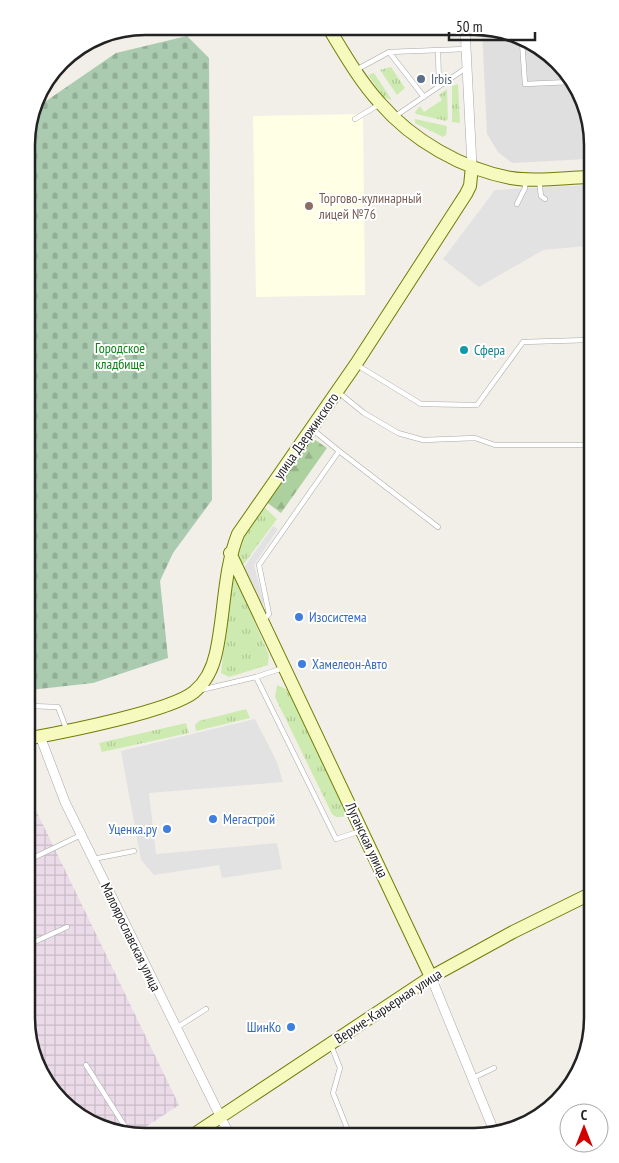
<svg xmlns="http://www.w3.org/2000/svg" width="619" height="1163" font-family="'PT Sans Narrow',sans-serif">
  <defs>
    <pattern id="industrial-grid" width="8" height="8" patternUnits="userSpaceOnUse" patternTransform="scale(1.25)"><rect width="8" height="8" fill="#ebdbe8"/><path d="M0 4h8M4 0v8" fill="none" stroke="#c9bcc7"/></pattern>
    <pattern id="grass-tufts" width="24" height="20" patternUnits="userSpaceOnUse" patternTransform="scale(1.25)"><rect width="24" height="20" fill="#cdebb0"/><path d="M3 7l-1-3M5 7V3M7 7l1-3M15 17l-1-3M17 17v-4M19 17l1-3" fill="none" stroke="#b0c997"/></pattern>
    <pattern id="forest-firs" width="22" height="20" patternUnits="userSpaceOnUse" patternTransform="scale(1.25)"><rect width="22" height="20" fill="#add19e"/><path d="M5 1l3.5 6h-7zM16 11l3.5 6h-7z" fill="#95b388"/></pattern>
    <pattern id="cemetery-stones" width="16" height="16" patternUnits="userSpaceOnUse" patternTransform="scale(1.25)"><rect width="16" height="16" fill="#aacbaf"/><path d="M2 7V4a2 2 0 0 1 4 0v3zM10 15v-3a2 2 0 0 1 4 0v3z" fill="#92ae96"/></pattern>
  </defs>
  <rect width="100%" height="100%" fill="#f2efe9"/>
  <path fill="#e0dfdf" d="M482 28H497L553 56 587 107V159L512 163 498 152 487 134Z"/>
  <path fill="url(#industrial-grid)" d="M31 800 179 1105 132 1136 67 1108 32 1056Z"/>
  <path fill="#ffffe5" d="M363 114 365 295 256 297 253 116Z"/>
  <path fill="url(#grass-tufts)" d="M391 67 405 88 397 95 380 70Z
    M374 73 392 100 384 97 368 75Z
    M458 84 460 123 452 122V86Z
    M447 89 448 119 446 121 416 114 415 112 420 106 424 112 442 100 439 95Z
    M415 119 447 126 446 135 443 137 415 123Z
    M261 504 277 519 241 568 236 547Z
    M232 571 269 655 268 665 229 677 221 673Z
    M277 685 288 690 345 807 346 813 343 817H336L332 814 275 697Z
    M246 709 250 718 196 731 195 725 199 721Z
    M186 723 189 733 102 752 99 743Z"/>
  <path fill="url(#forest-firs)" d="M311 437 327 448 281 513 265 501Z"/>
  <path fill="url(#cemetery-stones)" d="M187 36 209 58 212 500 173 553 160 581 168 658 93 683 30 690 27 130 33 110 116 53Z"/>
  <path fill="#e2e2e2" d="M587 185V246L543 250 479 287 443 259 495 190Z
    M273 526 278 529 254 565 264 603 260 606 243 569Z
    M255 719 277 762 283 782 149 793 156 854 277 843 282 869 222 878 219 865 154 875 141 860 121 751Z"/>
  <g fill="none" stroke-linecap="round" stroke-linejoin="round">
    <defs>
      <path id="lane" d="M522 41 525 84 570 82
        M438 50 439 86
        M389 52 424 97
        M356 70 389 52 466 49
        M394 117 466 68
        M355 119 380 104
        M539 180 541 196 545 199
        M517 204 525 188V180
        M357 365 421 404 477 405 523 342 588 340
        M338 392 364 413 398 433 423 440 475 438 495 445H589
        M339 451 438 527
        M263 621 269 614 259 565 339 451 312 429
        M256 677 336 839 361 831
        M201 690 256 677 283 668
        M30 706 58 707 66 728
        M31 859 81 835
        M93 859 134 851
        M32 943 67 927
        M176 1028 206 1009
        M331 1045 340 1068 333 1093 349 1133
        M86 1065 131 1136
        M473 1078 494 1068"/>
      <path id="street" d="M465 28 472 166
        M40 736 65 802 229 1134
        M431 977 494 1131"/>
      <path id="secondary" d="M328 27C344 53 359 80 380 103 412 140 462 169 511 178 535 182 562 178 587 177
        M230 553 431 977
        M31 738C64 732 171 711 194 692 206 682 213 667 216 653 225 613 223 572 238 534L356 364 466 194 470 186 472 166
        M193 1135 431 977 513 932 592 893"/>
    </defs>
    <use href="#lane" stroke="#a9a9a9" stroke-width="5.5"/>
    <use href="#street" stroke="#a9a9a9" stroke-width="10"/>
    <use href="#secondary" stroke="#707d05" stroke-width="14"/>
    <use href="#lane" stroke="#fff" stroke-width="4.5"/>
    <use href="#street" stroke="#fff" stroke-width="9"/>
    <use href="#secondary" stroke="#f7fabf" stroke-width="12"/>
  </g>
  <circle fill="#5c6f8a" stroke="#fff" stroke-width="2" cx="421" cy="79" r="5"/>
  <circle fill="#8d6e63" stroke="#fff" stroke-width="2" cx="309" cy="206" r="5"/>
  <circle fill="#0f9aa8" stroke="#fff" stroke-width="2" cx="464" cy="350" r="5"/>
  <g fill="#3f7fe0" stroke="#fff" stroke-width="2">
    <circle cx="299" cy="617" r="5"/>
    <circle cx="302" cy="664" r="5"/>
    <circle cx="213" cy="819" r="5"/>
    <circle cx="167" cy="829" r="5"/>
    <circle cx="291" cy="1027" r="5"/>
  </g>
  <g text-anchor="middle" stroke-width="4" stroke-linejoin="round" paint-order="stroke">
    <g font-size="14" fill="#4e5e75" stroke="#fff" text-anchor="start">
      <text x="431" y="84">Irbis</text>
    </g>
    <g font-size="14" fill="#785e54" stroke="#fff" text-anchor="start">
      <text x="319" y="203">Торгово-кулинарный<tspan x="319" dy="16">лицей №76</tspan></text>
    </g>
    <g font-size="14" fill="#0c8416" stroke="#fff">
      <text x="120" y="353">Городское<tspan x="120" dy="16">кладбище</tspan></text>
    </g>
    <g font-size="14" fill="#0d838f" stroke="#fff" text-anchor="start">
      <text x="474" y="355">Сфера</text>
    </g>
    <g font-size="14" fill="#222" stroke="#fff">
      <text transform="translate(306 436) rotate(-55)" y="5">улица Дзержинского</text>
      <text transform="translate(367 840) rotate(65)" y="5">Луганская улица</text>
      <text transform="translate(131 937) rotate(64)" y="5">Малоярославская улица</text>
      <text transform="translate(388 1006) rotate(-33)" y="5">Верхне-Карьерная улица</text>
    </g>
    <g font-size="14" fill="#366cbe" stroke="#fff" text-anchor="start">
      <text x="309" y="622">Изосистема</text>
      <text x="312" y="669">Хамелеон-Авто</text>
      <text x="223" y="824">Мегастрой</text>
      <text x="157" y="834" text-anchor="end">Уценка.ру</text>
      <text x="281" y="1032" text-anchor="end">ШинКо</text>
    </g>
  </g>
  <path d="M0 0H619V1163H0ZM145 35H474A110 110 0 0 1 584 145V1018A110 110 0 0 1 474 1128H145A110 110 0 0 1 35 1018V145A110 110 0 0 1 145 35Z" fill="#fff" fill-rule="evenodd"/>
  <path fill="none" stroke="#222" stroke-width="2.5" d="M145 35H474A110 110 0 0 1 584 145V1018A110 110 0 0 1 474 1128H145A110 110 0 0 1 35 1018V145A110 110 0 0 1 145 35Z"/>
  <g transform="translate(584 1128)"><circle r="24" fill="#ffffff" stroke="#a7a7a7"/>
  <path d="M0-4L9 19L0 12L-9 19Z" fill="#d40000"/>
  <text y="-8" font-size="14" font-weight="bold" text-anchor="middle" fill="#222222">С</text>
  </g>
  <path d="M449 32v8h86v-8" fill="none" stroke="#222222" stroke-width="2.5"/>
  <text x="456" y="32" font-size="15" fill="#222222" stroke="#ffffff" stroke-width="4" paint-order="stroke">50 m</text>
</svg>
